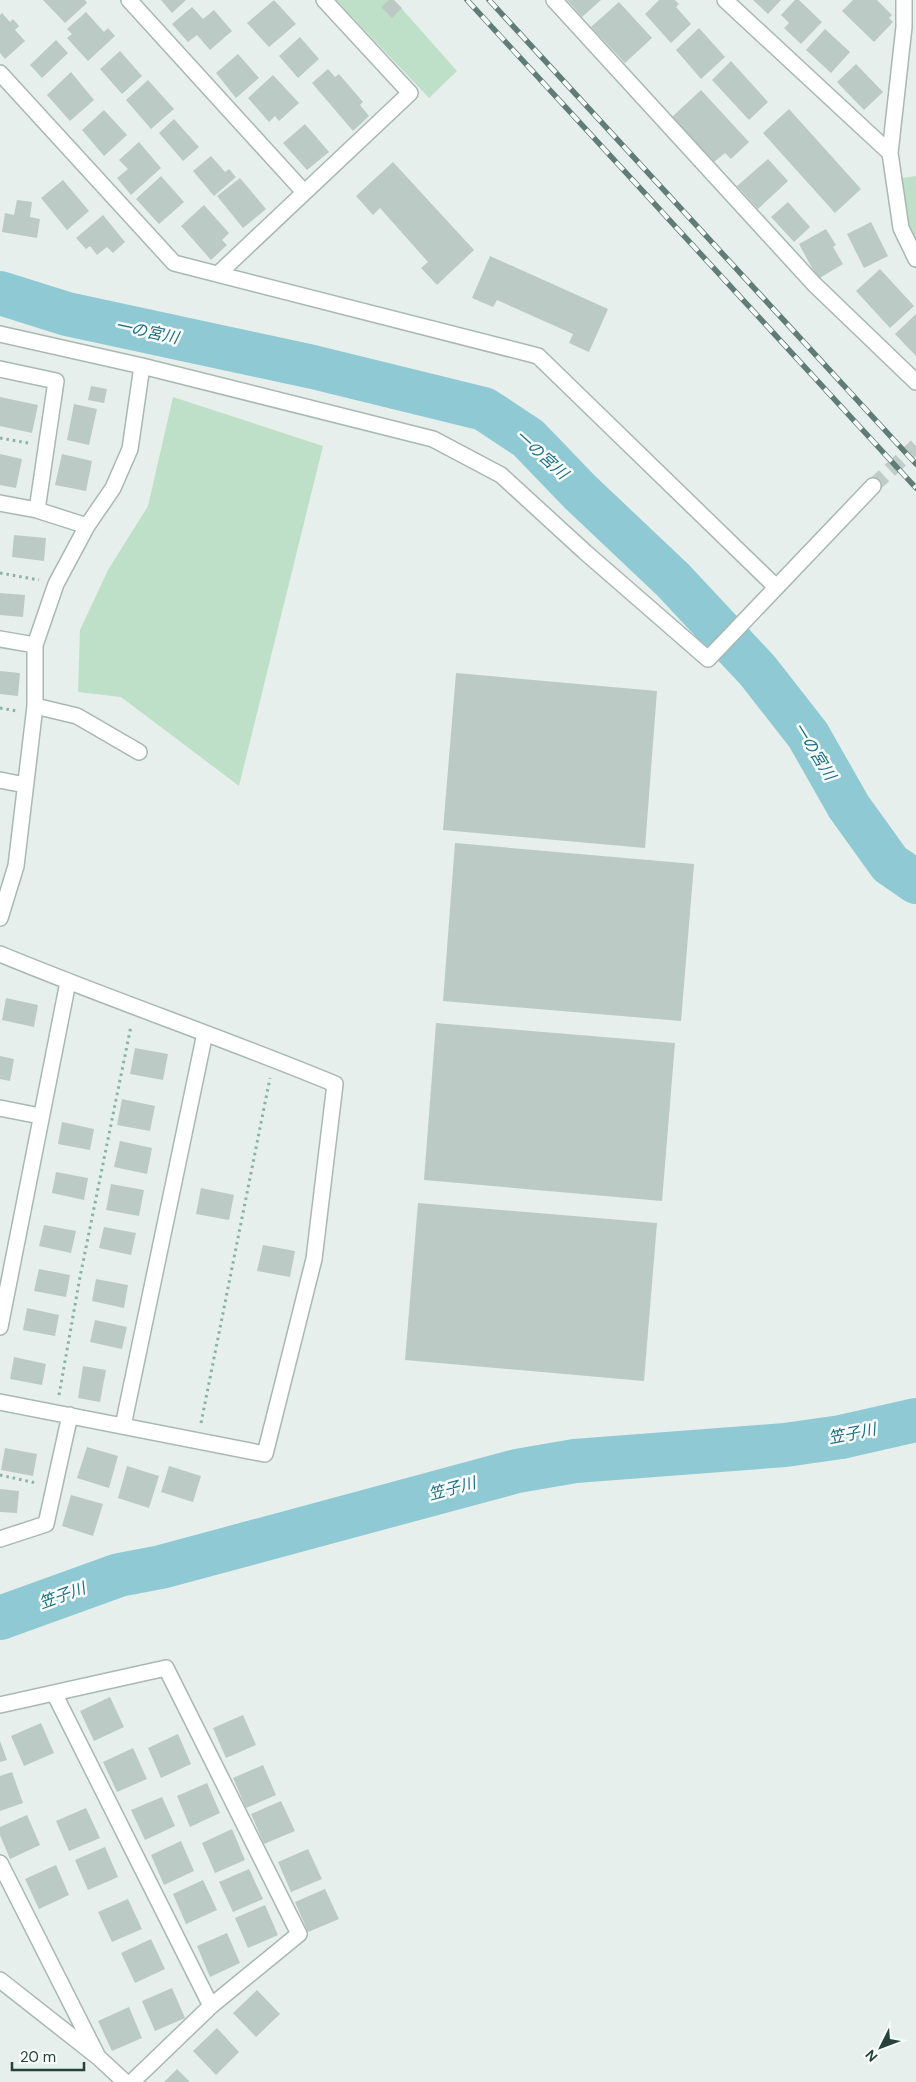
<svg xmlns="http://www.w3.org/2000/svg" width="916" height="2082" font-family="'DM Sans','Noto Sans JP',sans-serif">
  <rect width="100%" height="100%" fill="#e6efeb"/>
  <path fill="#bfe0c8" d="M336 0H394L457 71 429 98Z
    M916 176V242L905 221 902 178Z
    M173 397 323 446 239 786 121 697 78 692 80 630 108 570 148 506Z"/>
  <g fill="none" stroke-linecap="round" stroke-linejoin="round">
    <path stroke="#8ec9d4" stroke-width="44" d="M0 293 67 314 313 367 484 409 528 438 580 492 673 580 758 671 808 735 849 807 890 864 916 882
      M0 1618 119 1575 161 1567 517 1471 575 1461 785 1445 841 1437 916 1420"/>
  </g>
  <path fill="#bbcac4" d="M43 0H85L87 3 65 23Z
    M161 0H186L172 13Z
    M274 0 296 24 269 47 247 23Z
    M389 0H394L402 8 392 18 381 7Z
    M567 0H601L582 17Z
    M659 0H675L679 4 676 7 691 24 671 43 645 14Z
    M753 0H781L768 14Z
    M795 0H799L822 22 801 44 784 28 789 23 781 15Z
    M853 0H877L892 15 889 18 893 22 874 42 842 11Z
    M619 2 652 38 625 63 591 27Z
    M192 7 203 19 214 10 232 31 210 50 197 35 188 42 172 24Z
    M86 12 104 32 108 28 115 36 88 61 67 38 72 34 67 29Z
    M2 13 10 22 13 19 19 26 15 30 25 41 5 59 0 53V15Z
    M699 28 725 57 701 79 676 50Z
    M825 29 850 52 831 73 806 50Z
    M300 37 319 59 298 78 279 56Z
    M56 40 68 53 42 78 30 65Z
    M120 51 142 76 122 94 100 69Z
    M238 54 259 78 236 98 216 73Z
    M731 61 768 102 749 120 712 80Z
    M856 64 883 92 864 110 837 82Z
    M328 69 335 77 339 74 363 102 360 105 369 116 353 131 312 83Z
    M71 72 94 100 70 121 47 95Z
    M273 75 299 103 279 121 275 116 269 122 248 98Z
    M148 80 174 109 151 129 126 100Z
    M701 90 749 142 731 159 725 153 714 162 672 117Z
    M789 109 861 189 835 213 763 133Z
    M104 110 127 135 104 156 82 130Z
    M174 119 199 147 183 161 159 133Z
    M305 124 329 152 307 170 283 143Z
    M139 142 161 168 131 195 117 178 128 169 119 160Z
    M211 156 225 172 229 169 236 177 214 196 193 171Z
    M768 159 788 181 758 209 737 186Z
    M393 162 474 250 437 285 421 268 428 262 380 208 373 215 356 196Z
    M161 176 184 202 159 224 136 199Z
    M240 178 266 209 243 228 217 196Z
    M63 180 89 211 67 230 41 198Z
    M17 200 32 202 30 217 40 219 37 238 2 232 5 213 14 215Z
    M788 202 810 227 794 242 771 217Z
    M204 205 229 233 222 240 227 245 211 260 181 226Z
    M103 215 125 242 113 253 107 247 97 255 90 246 86 249 76 238Z
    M871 222 888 256 864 268 847 234Z
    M826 229 836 245 833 247 843 264 818 279 799 244Z
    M490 256 608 309 589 352 569 343 573 334 497 300 493 307 472 298Z
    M880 269 914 306 890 328 856 291Z
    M916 314V356L895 334Z
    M91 386 107 389 104 403 88 400Z
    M0 397 38 405 32 433 0 426Z
    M74 404 97 409 89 445 67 440Z
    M0 454 22 459 16 488 0 485Z
    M62 454 92 461 86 491 55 485Z
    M14 535 46 538 44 561 12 557Z
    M0 593 25 595 23 617 0 615Z
    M0 671 20 673 18 696 0 694Z
    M456 673 657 691 645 848 443 830Z
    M455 843 694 864 681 1021 443 1001Z
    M6 998 38 1005 34 1027 2 1020Z
    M436 1023 675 1043 662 1201 424 1180Z
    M135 1048 168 1054 163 1080 130 1074Z
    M0 1056 14 1059 10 1081 0 1079Z
    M122 1099 155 1106 150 1131 117 1125Z
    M62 1122 94 1129 90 1150 58 1144Z
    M120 1141 152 1148 147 1174 114 1167Z
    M56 1172 88 1178 84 1200 52 1193Z
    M111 1184 144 1190 139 1216 106 1210Z
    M201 1188 234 1195 229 1220 196 1214Z
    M418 1203 657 1223 644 1381 405 1360Z
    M44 1225 76 1231 71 1253 39 1246Z
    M104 1227 136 1233 131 1255 99 1248Z
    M263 1245 295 1251 290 1277 257 1271Z
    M39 1269 70 1275 66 1297 34 1291Z
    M96 1279 128 1285 124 1308 92 1301Z
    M27 1308 59 1315 55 1336 23 1330Z
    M95 1320 127 1327 122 1349 90 1342Z
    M14 1357 46 1364 42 1385 10 1379Z
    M83 1366 106 1370 100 1402 78 1398Z
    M87 1447 118 1456 109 1488 77 1478Z
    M5 1448 37 1454 33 1476 1 1470Z
    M127 1466 159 1476 149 1508 118 1498Z
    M169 1466 201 1476 193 1502 161 1492Z
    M0 1489 19 1491 17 1513 0 1512Z
    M71 1495 103 1504 93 1536 62 1526Z
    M110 1697 124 1727 94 1741 80 1711Z
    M243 1715 256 1745 226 1758 213 1728Z
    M41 1723 54 1753 24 1766 11 1736Z
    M178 1734 191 1764 161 1778 148 1748Z
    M0 1741 7 1760 0 1762Z
    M133 1748 147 1779 117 1792 103 1762Z
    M263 1765 276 1795 246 1808 233 1778Z
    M12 1772 23 1803 0 1811V1776Z
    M207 1783 220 1813 190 1827 177 1796Z
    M162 1797 175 1826 145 1840 131 1810Z
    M281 1801 295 1831 264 1844 251 1814Z
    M86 1808 100 1838 69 1851 56 1821Z
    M27 1815 40 1845 10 1859 0 1835V1827Z
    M232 1829 245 1860 215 1873 202 1843Z
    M181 1841 194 1871 164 1885 151 1855Z
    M105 1847 118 1877 88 1890 75 1860Z
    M308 1849 322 1879 291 1892 278 1862Z
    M56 1865 69 1895 39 1909 25 1879Z
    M249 1869 263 1899 233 1912 219 1882Z
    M203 1880 217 1910 186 1924 173 1894Z
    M325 1889 339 1919 308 1932 295 1902Z
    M128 1899 142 1929 112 1942 98 1912Z
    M265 1905 278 1935 248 1948 235 1918Z
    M227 1933 240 1963 210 1977 197 1946Z
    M151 1939 165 1969 135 1983 121 1953Z
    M172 1988 185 2018 155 2031 142 2001Z
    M257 1990 280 2014 256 2037 233 2013Z
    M129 2007 142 2038 112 2051 98 2021Z
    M217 2028 239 2052 216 2075 193 2051Z
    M177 2069 190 2082H164Z"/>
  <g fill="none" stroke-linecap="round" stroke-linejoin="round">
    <path stroke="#bfccc8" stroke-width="15" stroke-dasharray="15 8" stroke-linecap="butt" d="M873 486 916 446"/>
    <defs>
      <path id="minor" d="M129 0 304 192
        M554 0 814 284 916 382
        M725 0 890 153
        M904 0V27L890 153 901 228 916 259
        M0 73 174 263 538 356 776 587
        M218 274 410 93 324 0
        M0 334 142 366
        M0 369 56 381 37 510
        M0 503 37 510 87 526
        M0 639 35 645
        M35 706 77 716 139 752
        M0 780 25 785
        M0 918 16 866 35 706V645L56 584 87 526 113 488 130 449 142 366 433 439 501 475 585 552 708 659 873 486
        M0 954C111 1000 224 1038 335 1084L314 1259 265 1454 0 1402
        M0 1108 40 1116
        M0 1327 68 982
        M123 1426 205 1033
        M0 1539 46 1524 70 1415
        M54 1693 211 2006
        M0 1705 166 1668 299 1934 211 2006 132 2082
        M0 1863 98 2057
        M0 1980 98 2057 125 2082"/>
    </defs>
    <use href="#minor" stroke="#a8b8b2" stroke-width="18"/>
    <path stroke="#86b3a5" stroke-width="3" stroke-dasharray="2.5 4" stroke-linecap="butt" d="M0 438 28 443
      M0 573 39 580
      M0 708 17 711
      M59 1395 80 1277 131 1026
      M201 1423 270 1078
      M0 1475 36 1483"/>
    <use href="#minor" stroke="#fff" stroke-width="15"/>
    <defs>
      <path id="rail" d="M467 0 916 488
        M489 0 916 464"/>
    </defs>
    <use href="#rail" stroke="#5f7d75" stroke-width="5.5"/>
    <use href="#rail" stroke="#f7fbf9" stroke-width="4" stroke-dasharray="11" stroke-linecap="butt"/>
  </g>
  <g text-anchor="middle" stroke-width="5" stroke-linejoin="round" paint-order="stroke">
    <g font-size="16" font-style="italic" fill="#1c6f80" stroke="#f7fbf9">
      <text transform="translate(147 331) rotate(12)" y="6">一の宮川</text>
      <text transform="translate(542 454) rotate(42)" y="6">一の宮川</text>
      <text transform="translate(815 751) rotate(58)" y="6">一の宮川</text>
      <text transform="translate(852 1433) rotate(-11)" y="6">笠子川</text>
      <text transform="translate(452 1488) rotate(-15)" y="6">笠子川</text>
      <text transform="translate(62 1595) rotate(-20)" y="6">笠子川</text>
    </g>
  </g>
  <g transform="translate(881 2047) rotate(228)" stroke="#f7fbf9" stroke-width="4" paint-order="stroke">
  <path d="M0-4L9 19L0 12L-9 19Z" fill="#24423a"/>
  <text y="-8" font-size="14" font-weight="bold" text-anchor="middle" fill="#24423a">N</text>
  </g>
  <path d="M12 2062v8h72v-8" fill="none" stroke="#24423a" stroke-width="2.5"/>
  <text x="20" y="2062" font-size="15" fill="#24423a" stroke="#f7fbf9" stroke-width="4" paint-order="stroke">20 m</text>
</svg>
